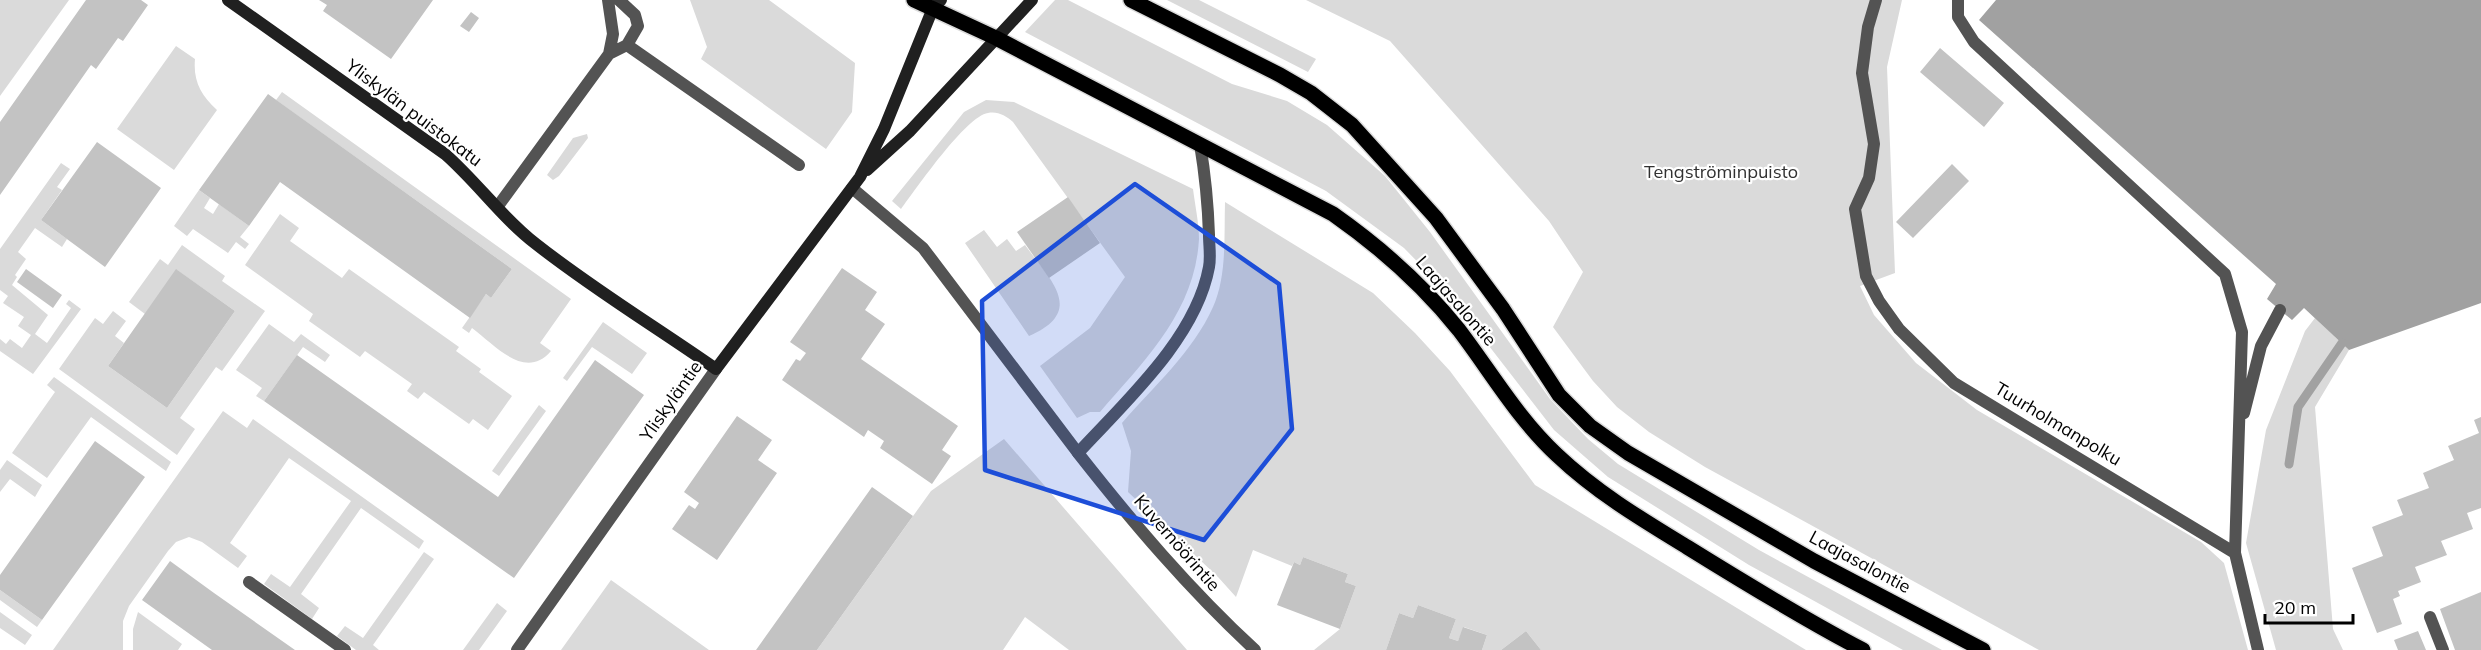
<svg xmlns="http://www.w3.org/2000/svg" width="2481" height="650" font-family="Mulish,sans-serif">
  <rect width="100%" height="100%" fill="#fff"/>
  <path fill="#dadada" d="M0 0H69L0 96Z
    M690 0H769L855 63 852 112 826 149 701 59 707 47Z
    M1055 0H1068L1232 84 1287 101 1327 125 1385 176 1430 232 1550 399 1588 439 1618 464 1759 550 1942 650H1903L1749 565 1608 477 1554 430 1448 293 1404 248 1326 191 1025 32Z
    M1167 0H1199L1316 59 1308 72Z
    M1306 0H1902L1887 67 1895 273 1860 286 1874 315 1916 363 1977 410 2201 542 2224 563 2248 650H2039L1705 467 1649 432 1617 407 1593 381 1553 327 1583 272 1549 221 1390 41Z
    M176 46 195 59C193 81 201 95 217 110L174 170 117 129Z
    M282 92 571 299 540 343 551 351C525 381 496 346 472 328L469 333 462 328 486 294 491 298 512 269 276 100Z
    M986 100 1014 102 1193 189C1195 205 1199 223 1199 239 1195 312 1144 361 1100 412H1090L1077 418 1040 366 1090 328 1125 277 1013 122C1006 116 998 111 988 113 966 116 916 189 901 209L892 201 964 112Z
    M587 134 588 138 559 176 553 180 547 175 573 138Z
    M61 163 70 169 57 187 62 190 41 220 67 239 62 247 35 228 18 252 26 259 15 275 17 277 12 285 48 315 35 334 47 343 71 308 66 304 69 300 81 309 33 374 0 351V339L6 344 10 339 22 348 31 335 18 326 24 317 3 303 8 296 0 290V249Z
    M199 190 210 198 204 208 213 214 219 204 249 226 240 237 249 244 245 249 236 242 228 253 193 229 187 236 174 226Z
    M1225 202 1373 293 1415 333 1450 371 1535 485 1806 650H1541L1526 631 1501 650H1482L1487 635 1464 627 1458 641 1449 638 1456 619 1418 605 1413 618 1399 613 1386 650H1314L1340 629 1356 586 1345 582 1348 574 1303 557 1300 565 1294 562 1292 566 1253 550 1236 597 1218 577 1128 492 1131 451 1122 423C1153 387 1193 352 1213 307 1227 276 1224 236 1225 202Z
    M280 214 299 228 290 241 342 278 349 269 459 347 456 351 481 369 479 372 512 396 488 430 473 419 469 424 424 392 418 399 407 391 412 384 365 351 360 357 309 321 313 314 245 265Z
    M984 230 997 247 1007 239 1016 251 1025 245C1051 281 1086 311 1029 336L965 243Z
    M182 245 225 276 222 281 265 311 222 371 216 367 180 418 195 429 177 455 59 369 95 318 103 324 113 311 126 321 115 336 124 343 108 366 167 408 235 311 177 270 145 314 129 302 160 259 168 265Z
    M2315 318 2349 350 2315 407 2333 629 2343 650H2276L2246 543 2266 430 2305 331Z
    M603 322 647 353 632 374 592 347 567 381 563 378Z
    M269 324 294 342 301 334 330 355 325 362 303 347 264 401 256 396 262 388 236 370Z
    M54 377 171 462 166 471 91 417 47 478 12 453 55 392 47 385Z
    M539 405 546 411 499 476 492 471Z
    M223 411 247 428 253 419 424 541 419 549 361 508 301 594 319 608 312 619 264 584 271 574 290 587 351 501 289 458 230 543 247 556 238 568 202 542 189 537 176 542 168 551 129 606 123 621V650H53Z
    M1004 439 1187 650H1069L1025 617 1003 650H817L931 491Z
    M7 460 42 485 35 497 10 479 0 492V470Z
    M424 552 434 559 373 645 379 650H356L337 636 345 626 363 638Z
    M611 580 709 650H561Z
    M0 590 42 620 37 627 0 600Z
    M497 603 507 611 479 650H463Z
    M0 612 32 635 25 645 0 628Z
    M138 612 182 644 178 650H133V629Z"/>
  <path fill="#a1a1a1" d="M1996 0H2481V303L2349 350 2304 308 2292 320 2267 299 2276 284 1979 20Z"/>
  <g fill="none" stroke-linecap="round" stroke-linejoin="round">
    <path stroke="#a1a1a1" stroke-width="9" d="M2289 464 2298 407 2342 343"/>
  </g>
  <path fill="#c3c3c3" d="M86 0H141L148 5 123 41 118 38 96 69 91 65 0 195V122Z
    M319 0H433L391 59 323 11 327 5Z
    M471 12 479 18 469 32 460 26Z
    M1940 48 2004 103 1984 127 1920 72Z
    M268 94 512 269 491 298 486 294 470 318 280 182 249 226 199 190Z
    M97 142 161 188 105 267 41 220Z
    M1952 164 1969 181 1913 238 1896 222Z
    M1068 197 1100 243 1049 278 1017 232Z
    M842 268 877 292 865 310 885 324 861 359 958 426 942 450 951 456 932 484 880 448 884 441 868 430 864 437 782 380 796 359 800 361 806 353 790 342Z
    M26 269 62 295 53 308 17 282Z
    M176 269 235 311 167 408 108 366Z
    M297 355 498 497 595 360 644 395 514 578 264 401Z
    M737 416 772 440 758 460 777 473 717 560 672 529 689 505 695 509 699 503 684 492Z
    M2481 417V508L2467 513 2473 529 2441 541 2447 555 2415 567 2421 582 2398 591 2400 596 2393 599 2402 624 2377 633 2352 568 2383 556 2372 527 2403 515 2397 500 2429 488 2423 473 2454 460 2448 446 2479 433 2474 420Z
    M95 441 145 477 42 620 0 590V575Z
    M872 487 913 516 817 650H756Z
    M1303 557 1348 574 1345 582 1356 586 1340 629 1277 605 1294 562 1300 565Z
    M170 561 214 593 295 650H212L142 600Z
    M2481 592V650H2455L2440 609Z
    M1418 605 1456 619 1449 638 1458 641 1463 627 1487 635 1482 650H1386L1399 613 1413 618Z
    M1526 631 1541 650H1501Z
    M2418 631 2426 650H2398L2394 640Z"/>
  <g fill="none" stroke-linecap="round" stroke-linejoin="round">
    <defs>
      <path id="primary" d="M914 0 996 38 1333 214C1380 247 1423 285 1459 330 1491 372 1518 419 1557 455 1596 492 1641 519 1687 547 1745 583 1802 618 1863 650
        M1131 0 1280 75 1311 93 1352 125 1436 218 1503 309 1559 395 1590 426 1628 453 1814 561 1983 650"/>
    </defs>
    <use href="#primary" stroke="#dbdbdb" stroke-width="18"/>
    <path stroke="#535353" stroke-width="12" d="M608 0 613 34 609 54
      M1876 0 1868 27 1862 73 1874 144 1869 178 1855 209 1866 276 1879 301 1899 329 1954 383 2235 553
      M1958 0V17L1974 42 2225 274 2242 332 2235 553 2258 650
      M627 45 799 165
      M852 188 923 248 1078 453C1126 401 1196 338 1209 267 1211 257 1209 245 1209 235 1208 204 1205 174 1200 144
      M498 206 609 54 627 45 638 26 635 15 619 0
      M2244 413 2261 346 2280 310
      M249 582 345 650
      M2430 617 2443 650"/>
    <path stroke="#535353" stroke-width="12" d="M1078 453C1133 523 1189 589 1255 650
      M517 650 716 369"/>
    <path stroke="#202020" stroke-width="12" d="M228 0 445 154C477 182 502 218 536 244 593 289 656 327 716 369L860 177 884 129 933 8 941 0
      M867 170 910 131 1032 0"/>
    <use href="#primary" stroke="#000" stroke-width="15"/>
  </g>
  <path fill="#1d4ed8" fill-opacity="0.2" stroke="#1d4ed8" stroke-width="4.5" stroke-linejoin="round" d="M1135 184 1279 284 1292 429 1204 540 985 470 982 301Z"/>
  <g text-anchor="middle" stroke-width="4.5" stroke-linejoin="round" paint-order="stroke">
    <g font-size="18" fill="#000" stroke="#fff">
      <text transform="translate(414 113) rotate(37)" y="6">Yliskylän puistokatu</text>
      <text transform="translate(1456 301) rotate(49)" y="6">Laajasalontie</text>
      <text transform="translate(671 401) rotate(-55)" y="6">Yliskyläntie</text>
      <text transform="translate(2058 424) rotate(31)" y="6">Tuurholmanpolku</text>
      <text transform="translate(1177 543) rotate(49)" y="6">Kuvernöörintie</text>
      <text transform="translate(1860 562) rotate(28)" y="6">Laajasalontie</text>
    </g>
    <g font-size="18" fill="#313131" stroke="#fff">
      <text x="1721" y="178">Tengströminpuisto</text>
    </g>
  </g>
  <path d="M2265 614v9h88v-9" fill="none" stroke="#000000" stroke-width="3"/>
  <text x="2274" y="614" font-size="18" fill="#000000" stroke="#ffffff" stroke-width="4.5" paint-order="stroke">20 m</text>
</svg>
